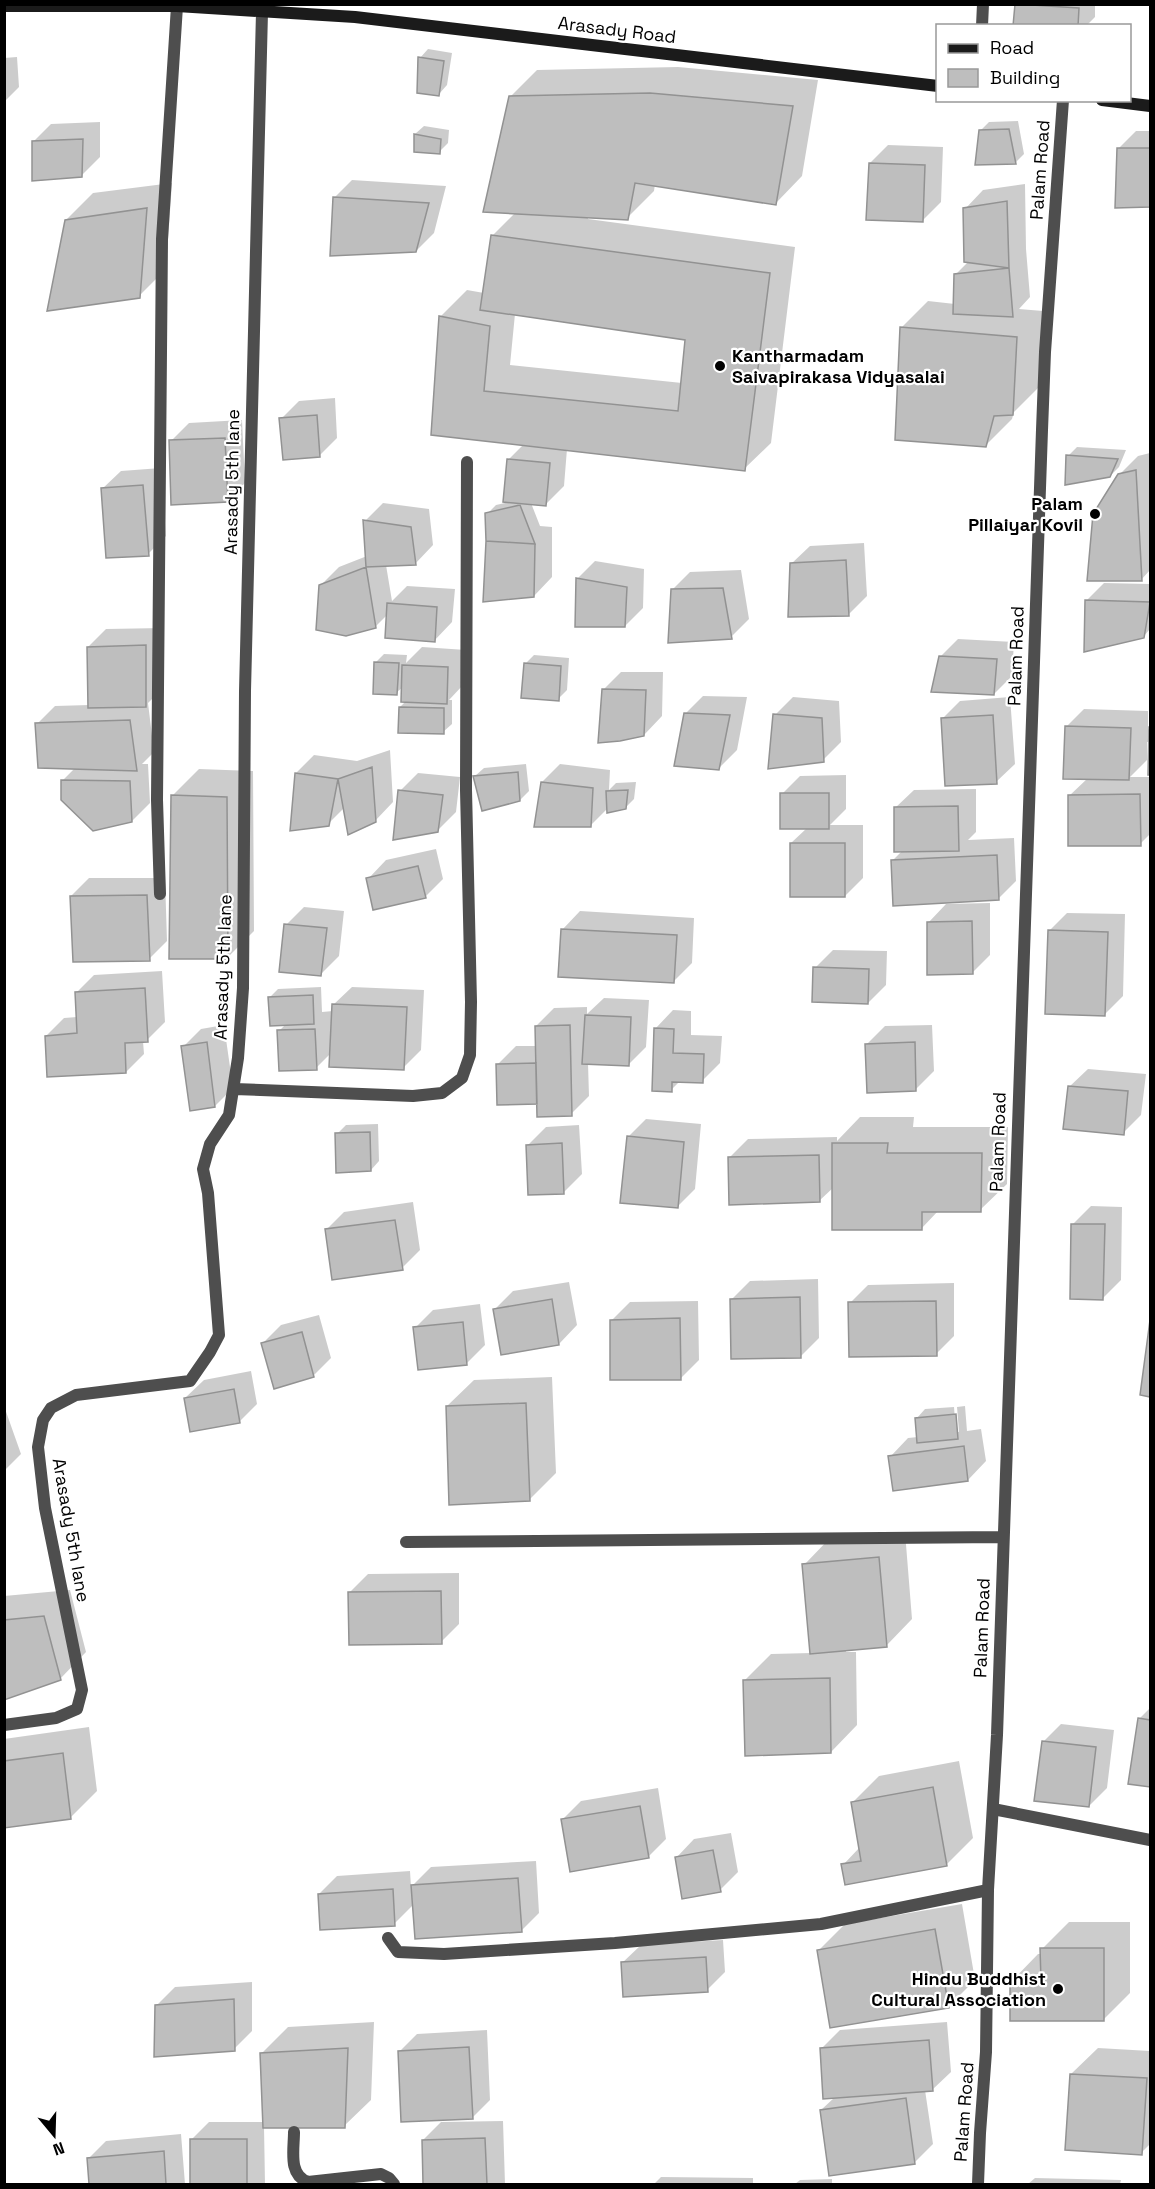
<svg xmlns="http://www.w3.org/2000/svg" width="1155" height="2189" font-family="'Space Grotesk',sans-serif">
  <rect width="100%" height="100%" fill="#fff"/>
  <path fill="#0003" fill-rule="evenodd" d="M1016 4H1095V17L1086 26H1014Z
    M428 49 452 53 447 85 439 94 420 58Z
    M17 57 19 87 4 102V58Z
    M678 67 818 80 802 176 776 203 655 184 654 191 627 218 588 216V219L795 247 771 443 744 469 567 449 564 486 546 504 531 503 540 526 552 527V577L534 596 487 514 496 505 505 503 509 459 524 444 432 434 441 316 467 290 484 293 492 236 515 213 510 97 537 70ZM515 314 686 339 682 383 510 365Z
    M1018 121 1024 154 1015 163 980 131 989 122Z
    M100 122V157L82 175 33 142 51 124Z
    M424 126 449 130 448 143 439 152 415 151V134Z
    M1136 131H1150V206L1117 207 1118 149Z
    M888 145 943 147 941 202 923 220 870 163Z
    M352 180 446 186 434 233 416 251 334 198Z
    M172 183 166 269 139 296 66 220 93 193Z
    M1025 184 1026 249 1030 297 1019 309 1043 311 1039 387 1014 412 1012 419 985 446 901 328 928 301 955 304V275L969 261 965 209 983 190Z
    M335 398 337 438 319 456 281 419 299 401Z
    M242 420 245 483 227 501 171 441 189 423Z
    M1077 447 1126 450 1119 467 1110 476 1068 456Z
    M1150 453V570L1141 580 1119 475 1138 456Z
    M161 468 166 536 148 554 102 489 121 471Z
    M383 503 429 509 433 545 415 564 386 565 392 601 407 586 455 589 452 622 434 641 388 614 375 627 320 586 339 567 367 556 365 521Z
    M864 543 867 596 849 614 791 564 810 546Z
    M595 561 644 569 643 608 625 626 577 579Z
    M741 570 749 619 731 637 672 590 690 572Z
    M1104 583 1150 584V629L1143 637 1086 601Z
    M163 628V688L148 703 154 752 142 764H148L150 803 132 821 63 780 75 768 37 724 55 706 89 705 88 647 106 629Z
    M958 639 1014 642 1012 676 994 694 940 657Z
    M422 647 466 650 464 684 449 700H452V724L443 732 400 707 406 701 403 687 396 693 375 663 384 654 407 655 406 663Z
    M534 655 569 658 567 690 558 699 525 664Z
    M621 672H663L662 716 644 735 603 690Z
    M703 696 747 697 737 750 719 768 685 714Z
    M793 697 839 701 841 742 823 760 775 715Z
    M1010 697 1015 764 996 782 942 719 960 701Z
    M1084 709 1148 711V730L1150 727V774V742H1147V760L1130 777H1150V834L1140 844 1069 796 1088 778 1066 727Z
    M390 750 393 802 375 821 345 807 328 824 296 773 314 755 357 761Z
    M526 764 529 791 520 800 475 776 484 768Z
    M560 764 610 770 609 790 616 783 636 782 634 799 625 808H608L590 826 542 782Z
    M199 769 253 771 254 931 228 957 172 796Z
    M418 773 460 777 456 812 438 830 400 791Z
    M846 775V809L830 825H863V878L845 896 791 843 807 828 782 794 800 776Z
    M976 789V832L968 840 1014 838 1016 881 998 899 892 861 903 850 895 808 914 790Z
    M436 849 443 879 425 897 368 879 386 860Z
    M89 878H165L167 941 149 959 71 896Z
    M990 903V955L972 973 928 923 946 904Z
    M304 907 344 911 339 956 321 974 286 925Z
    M580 911 694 918 692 963 674 981 562 930Z
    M1067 913 1125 914 1123 996 1105 1014 1049 931Z
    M833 950 887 951 886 985 868 1003 815 968Z
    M162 971 165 1022 147 1040 143 1041 144 1054 126 1072 46 1036 64 1018 77 1017 76 993 94 975Z
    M321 987 322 1012 333 1011V1005L352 987 424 990 421 1050 403 1068 331 1053 316 1068 279 1031 286 1024 269 998 278 989Z
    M604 998 649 1000 646 1047 628 1065 588 1063 589 1096 571 1114 538 1103 498 1064 516 1046H537L536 1026 554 1008 587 1007V1014Z
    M673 1010 691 1011V1035L722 1036 720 1063 702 1081 681 1080 671 1090 655 1029Z
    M224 1025 233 1088 215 1106 183 1047 201 1029Z
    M932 1025 934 1071 916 1089 867 1044 885 1026Z
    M1088 1069 1146 1074 1141 1115 1123 1133 1069 1087Z
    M860 1117H914L913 1127H1008L1007 1184 980 1210H939L921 1229 834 1187 819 1201 730 1157 748 1139 837 1137V1141Z
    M646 1119 701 1124 695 1189 677 1207 628 1137Z
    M378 1124 379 1161 371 1170 337 1134 346 1125Z
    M579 1125 582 1174 564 1192 528 1145 546 1127Z
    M413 1202 420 1250 402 1268 326 1230 344 1212Z
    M1091 1206 1122 1207 1121 1280 1103 1298 1073 1224Z
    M818 1279 819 1338 801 1356 732 1299 750 1281Z
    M569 1282 577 1325 559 1344 495 1309 513 1291Z
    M954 1283V1336L936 1354 850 1303 868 1285Z
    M698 1301 699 1360 681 1378 612 1320 630 1302Z
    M480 1304 485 1345 467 1363 415 1328 433 1310Z
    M319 1315 331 1358 313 1376 263 1343 281 1325Z
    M1150 1331V1395L1142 1394Z
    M251 1371 257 1404 239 1422 185 1398 204 1380Z
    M552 1377 556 1473 529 1500 447 1406 474 1380Z
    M4 1406 21 1454 4 1471Z
    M965 1406 967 1431 981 1429 986 1461 968 1480 890 1457 908 1438 918 1437 917 1418 925 1409 954 1407 956 1432H959L957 1407Z
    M905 1532 912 1619 886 1646 846 1649V1652H856L857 1725 831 1752 745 1680 771 1654 811 1653 804 1565 830 1538Z
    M459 1573V1624L441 1642 350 1592 368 1574Z
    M70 1590 86 1652 60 1679 4 1699V1596Z
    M1150 1708V1785L1130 1782 1139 1719Z
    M1061 1724 1114 1730 1107 1788 1089 1806 1043 1742Z
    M89 1727 97 1791 70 1818 4 1827V1739Z
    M959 1761 973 1838 947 1864 843 1865 860 1847 852 1803 879 1776Z
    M658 1788 666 1839 648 1857 563 1819 581 1801Z
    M731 1833 738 1872 720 1890 676 1858 694 1839Z
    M536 1861 539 1913 521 1931 414 1904 394 1924 319 1894 337 1876 410 1871 411 1887 431 1867Z
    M962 1904 975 1980 948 2007 818 1951 845 1924Z
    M1069 1922H1130V1993L1104 2019 1012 1981 1038 1954H1042V1949Z
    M723 1940 725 1972 707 1990 622 1963 641 1945Z
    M252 1982V2031L234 2049 157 2005 175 1987Z
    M374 2022 371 2100 344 2126H264L265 2184H191V2140L209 2122H264L261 2054 288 2027Z
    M947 2022 951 2072 932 2090H925L933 2144 915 2162 821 2110 835 2097 822 2048 840 2030Z
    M487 2030 490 2100 472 2118 399 2052 417 2034Z
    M1098 2048 1150 2051V2144L1141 2153 1071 2074Z
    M503 2121 505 2184H424L423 2140 441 2122Z
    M181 2134 185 2184H90L88 2159 106 2141Z
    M661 2177 753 2178V2184H654Z
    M1035 2178 1121 2180 1120 2184H1028Z
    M832 2179V2184H795L800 2180Z"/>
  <path fill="#bebebe" stroke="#929292" stroke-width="1.5" d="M1015 4 1079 8 1078 26H1013Z
    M418 57 444 61 439 96 417 93Z
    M650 93 793 106 776 205 635 183 628 220 483 212 509 96Z
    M1009 129 1016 164 975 165 979 130Z
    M414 134 441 139 440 154 414 152Z
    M83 139 82 177 32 181V141Z
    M1117 148H1150V207L1115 208Z
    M869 163 925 165 923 222 866 220Z
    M333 197 429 203 416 252 330 256Z
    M1007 201 1009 268 964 262 963 208Z
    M147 208 140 298 47 311 65 220Z
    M491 235 770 273 745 471 431 435 439 316 490 326 484 391 678 411 685 340 480 310Z
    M1009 268 1013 317 953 314 954 274Z
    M900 327 1017 337 1013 415 994 416 986 447 895 440Z
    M317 415 320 457 283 460 279 418Z
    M225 438 228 502 171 505 169 440Z
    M1066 455 1118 459 1110 477 1065 485Z
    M507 459 550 463 546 506 503 502Z
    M1136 470 1142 581H1087L1093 514 1118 474Z
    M143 485 149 556 106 558 101 488Z
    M520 505 535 544 486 541 485 513Z
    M363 520 411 527 416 565 366 567Z
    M486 541 535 544 534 597 483 602Z
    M846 560 849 616 788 617 790 563Z
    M366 567 376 628 346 636 316 630 319 585Z
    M576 578 627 587 625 627H575Z
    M723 588 732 639 668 643 671 589Z
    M1085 600 1150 602 1144 638 1084 652Z
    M387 603 437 607 435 642 385 638Z
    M146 645V707L88 708 87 647Z
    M939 656 997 659 994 695 931 692Z
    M374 662 399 663 397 695 373 694Z
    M524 663 561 666 559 701 521 698Z
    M402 665 448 667 447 704 401 702Z
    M602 689 646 690 644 736 620 741 598 743Z
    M399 707 444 708V734L398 733Z
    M684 713 730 715 719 770 674 766Z
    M773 714 822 718 824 762 768 769Z
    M993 715 997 784 945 786 941 718Z
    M130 720 137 771 38 768 35 723Z
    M1065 726 1131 728 1129 780 1063 779Z
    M1149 727H1150V775H1148Z
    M372 767 376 822 348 835 338 779Z
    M518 772 520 801 482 811 473 776Z
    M295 773 338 779 329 826 290 831Z
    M61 780 130 781 132 822 93 831 61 800Z
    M541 782 593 788 591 827H534Z
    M398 790 443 795 438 832 393 840Z
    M628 790 626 809 607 813 606 791Z
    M780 793H829V829H780Z
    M1140 794 1141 846H1068V795Z
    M171 795 227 797 228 959H169Z
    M958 806 959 851 894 852V807Z
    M790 843H845V897H790Z
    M997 855 999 900 893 906 891 860Z
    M418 866 426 898 373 910 366 878Z
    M147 895 150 961 73 962 70 896Z
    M972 921 973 974 927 975V922Z
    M284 924 327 928 321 976 279 972Z
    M561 929 677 935 674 983 558 977Z
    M1048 930 1108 932 1105 1016 1045 1014Z
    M813 967 869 969 868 1004 812 1002Z
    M145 988 148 1042 125 1043 126 1073 47 1077 45 1036 77 1033 75 992Z
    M313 995 314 1024 270 1026 268 997Z
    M332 1004 407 1007 404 1070 329 1067Z
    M585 1015 631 1017 629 1066 582 1064Z
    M570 1025 572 1116 537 1117 535 1026Z
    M654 1028 674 1029 673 1053 704 1054 703 1083 672 1082V1092L652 1091Z
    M315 1029 317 1070 279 1071 277 1030Z
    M207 1042 215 1107 190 1111 181 1046Z
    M915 1042 916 1091 867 1093 865 1044Z
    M536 1063 537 1104 497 1105 496 1064Z
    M1068 1086 1128 1091 1124 1135 1063 1129Z
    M370 1132 371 1171 336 1173 335 1133Z
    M627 1136 684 1142 678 1208 620 1203Z
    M562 1143 564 1194 528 1195 526 1145Z
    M832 1143H888L887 1153H982L981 1212H922V1230H832Z
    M819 1155 820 1202 729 1205 728 1157Z
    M395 1220 403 1270 332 1280 325 1229Z
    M1071 1224H1105L1103 1300 1070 1299Z
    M800 1297 801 1358 731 1359 730 1299Z
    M552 1299 559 1345 501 1355 493 1309Z
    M936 1301 937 1356 849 1357 848 1302Z
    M680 1318 681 1380H610V1320Z
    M1150 1320V1397L1140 1395Z
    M463 1322 467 1365 418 1370 413 1327Z
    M302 1332 314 1377 274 1389 261 1343Z
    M234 1389 240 1423 190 1432 184 1398Z
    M526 1403 530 1501 449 1505 446 1406Z
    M956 1414 958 1439 917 1443 915 1418Z
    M964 1446 968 1481 893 1491 888 1456Z
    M879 1557 887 1647 810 1654 802 1564Z
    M441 1591 442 1644 349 1645 348 1592Z
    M44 1616 61 1680 4 1700V1620Z
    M830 1678 831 1753 745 1756 743 1680Z
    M1138 1718 1150 1720V1787L1128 1784Z
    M1042 1741 1096 1747 1089 1807 1034 1801Z
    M63 1753 71 1819 4 1828V1761Z
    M933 1787 947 1866 845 1885 841 1864 861 1861 851 1802Z
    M640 1806 649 1858 570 1872 561 1819Z
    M713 1850 721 1892 682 1899 675 1857Z
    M518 1878 522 1932 415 1939 411 1885Z
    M393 1889 395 1926 320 1930 318 1894Z
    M935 1929 949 2008 830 2028 817 1950Z
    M1040 1948H1104V2021H1010V1980H1041Z
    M706 1957 708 1992 623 1997 621 1962Z
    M234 1999 235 2051 154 2057 155 2005Z
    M929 2040 933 2091 823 2099 820 2048Z
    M469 2047 473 2119 401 2122 398 2051Z
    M348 2048 345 2128H263L260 2053Z
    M1070 2074 1147 2078 1142 2155 1065 2150Z
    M906 2098 915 2164 829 2176 820 2110Z
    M485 2138 487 2184H423L422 2140Z
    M190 2139H247V2184H190Z
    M164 2151 166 2184H89L87 2158Z"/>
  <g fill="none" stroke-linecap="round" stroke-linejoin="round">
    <path stroke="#4e4e4e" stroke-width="12" d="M982 26 983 4
      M160 894 157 800 162 239 177 6
      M234 1089 413 1096 442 1093 462 1078 470 1055 471 1002 466 790 467 462
      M406 1542 1003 1537
      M4 1725 56 1718 77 1709 82 1690 45 1508 38 1447 43 1420 51 1408 76 1395 190 1381 210 1352 219 1335 208 1193 203 1169 210 1144 229 1115 238 1058 243 988 245 691 262 12
      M993 1809 1150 1840
      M388 1938 398 1952 444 1954 615 1943 821 1924 988 1890
      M294 2132C294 2150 288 2175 308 2182L381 2174 389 2178 394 2184
      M978 2184 980 2133 986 2052 988 1890 997 1735 1042 430 1045 352 1063 100"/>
    <path stroke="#1b1b1b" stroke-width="12" d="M4 6H177L355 17 938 86
      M1102 100 1150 106"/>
  </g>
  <g fill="#000" stroke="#fff" stroke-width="2">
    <circle cx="720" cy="366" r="6"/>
    <circle cx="1095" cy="514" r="6"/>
    <circle cx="1058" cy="1989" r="6"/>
  </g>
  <g text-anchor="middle" stroke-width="4.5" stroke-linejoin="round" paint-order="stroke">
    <g font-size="18" fill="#000" stroke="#fff">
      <text transform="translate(617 30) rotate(7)" y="6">Arasady Road</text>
      <text transform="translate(1040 170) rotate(-86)" y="6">Palam Road</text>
      <text transform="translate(232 482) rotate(-89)" y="6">Arasady 5th lane</text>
      <text transform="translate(1016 656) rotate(-88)" y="6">Palam Road</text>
      <text transform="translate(223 967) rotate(-88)" y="6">Arasady 5th lane</text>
      <text transform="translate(998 1142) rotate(-88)" y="6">Palam Road</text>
      <text transform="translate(71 1530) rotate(80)" y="6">Arasady 5th lane</text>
      <text transform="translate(982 1628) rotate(-88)" y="6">Palam Road</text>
      <text transform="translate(964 2112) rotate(-86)" y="6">Palam Road</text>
    </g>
    <g font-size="18" font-weight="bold" fill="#000" stroke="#fff" text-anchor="end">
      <text x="732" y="362" text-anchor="start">Kantharmadam<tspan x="732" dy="21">Saivapirakasa Vidyasalai</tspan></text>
      <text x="1083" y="510">Palam<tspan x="1083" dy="21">Pillaiyar Kovil</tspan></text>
      <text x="1046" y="1985">Hindu Buddhist<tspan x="1046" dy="21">Cultural Association</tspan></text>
    </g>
  </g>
  <rect width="1155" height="2189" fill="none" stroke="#000000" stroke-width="12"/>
  <rect x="936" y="24" width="195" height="78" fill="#ffffff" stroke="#999999" stroke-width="1.5"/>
  <rect x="948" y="44" width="30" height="9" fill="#1b1b1b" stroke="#999999" stroke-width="1.5"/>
  <text x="990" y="54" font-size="18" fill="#000000">Road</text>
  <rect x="948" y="69" width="30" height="18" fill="#bebebe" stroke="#999999" stroke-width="1.5"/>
  <text x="990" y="84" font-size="18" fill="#000000">Building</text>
  <g transform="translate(54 2135) rotate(161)" stroke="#ffffff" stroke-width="4.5" paint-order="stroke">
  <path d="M0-4.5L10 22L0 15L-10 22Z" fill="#000000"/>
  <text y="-9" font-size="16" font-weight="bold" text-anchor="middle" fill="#000000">N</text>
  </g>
</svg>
